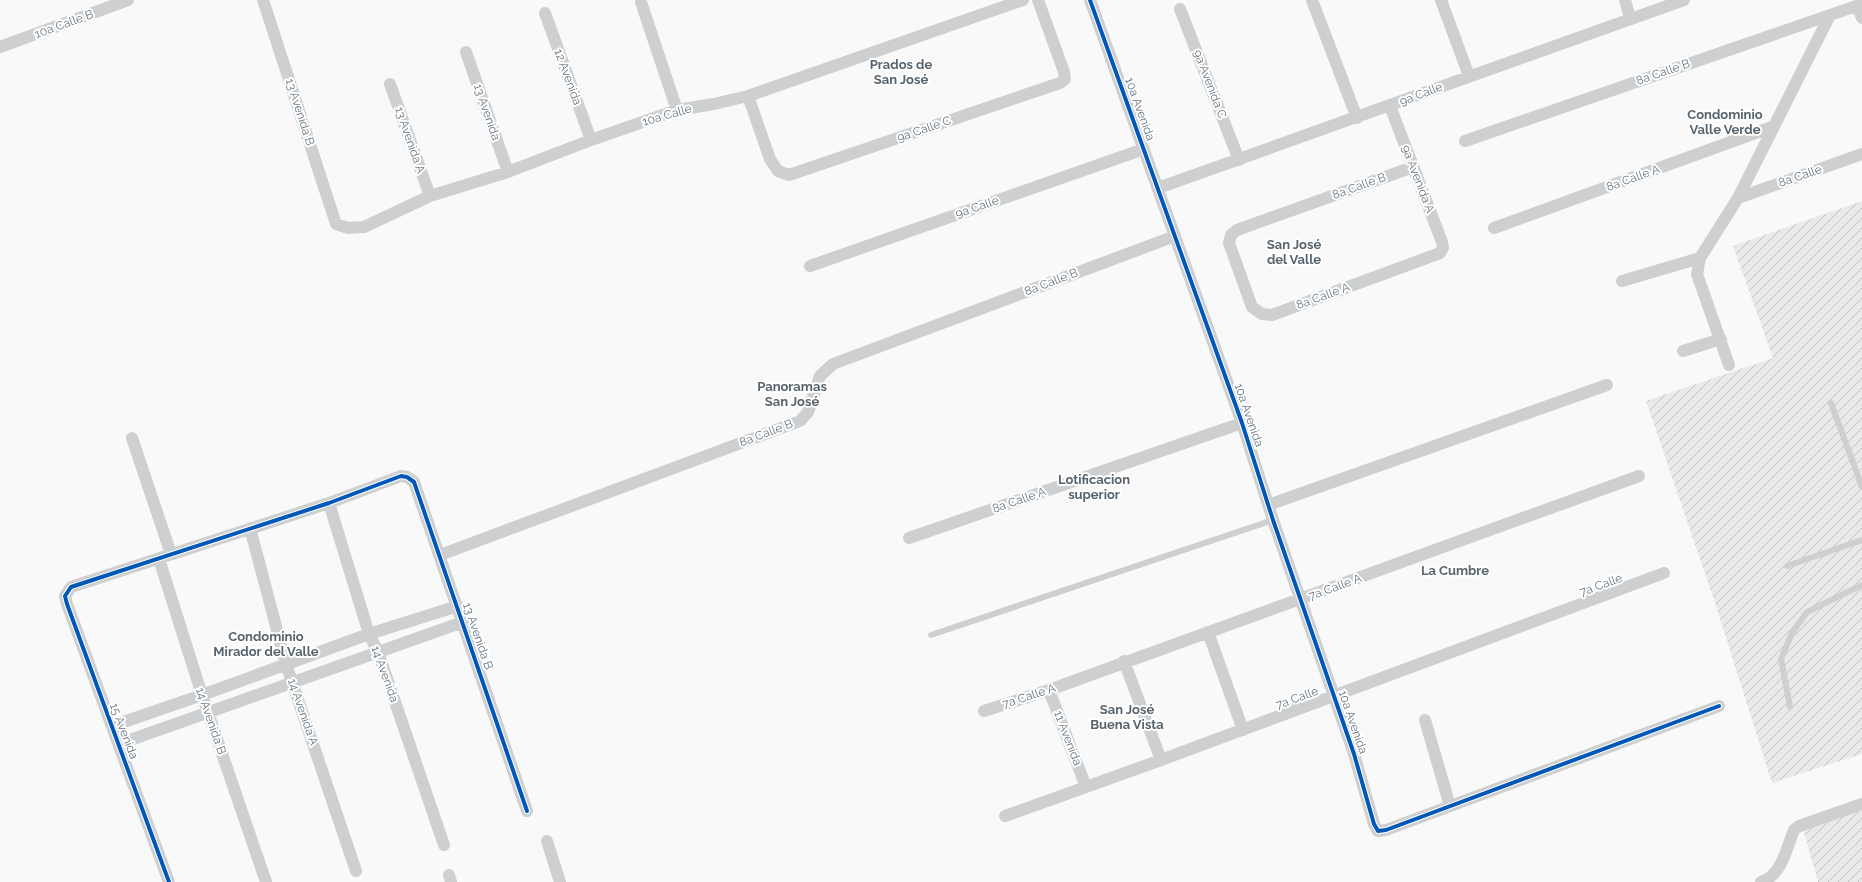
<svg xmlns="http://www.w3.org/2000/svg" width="1862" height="882" font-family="Raleway,sans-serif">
  <defs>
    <pattern id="industrial-furrows" width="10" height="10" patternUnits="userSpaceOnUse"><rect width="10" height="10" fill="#e8e9e9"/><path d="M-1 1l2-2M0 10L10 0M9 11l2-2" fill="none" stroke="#c0c1c2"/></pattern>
  </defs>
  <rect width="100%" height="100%" fill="#f9f9f9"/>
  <path fill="url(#industrial-furrows)" d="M1862 201V754L1772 783 1716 606 1646 401 1773 358 1733 246Z
    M1862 809V882H1818L1803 829Z"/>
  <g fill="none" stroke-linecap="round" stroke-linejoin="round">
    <path stroke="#cecfd0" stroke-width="6" d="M1831 403 1862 487
      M1787 566 1862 540
      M931 635 1273 520
      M1790 707 1781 659 1792 633 1807 612 1862 585"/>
    <path stroke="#cecfd0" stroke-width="12" d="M263 0 336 224 348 228 364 227 430 196 508 172 591 140 677 110 714 104 748 96 1023 0
      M1090 0 1242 423 1273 520 1354 754 1374 824 1378 831 1386 830 1719 706
      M1312 0 1357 118
      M1441 0 1469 76
      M1625 0 1630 18
      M641 2 677 110
      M1857 6 1862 18
      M1180 9 1239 160
      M545 13 591 140
      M0 47 128 0
      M466 52 508 172
      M390 84 430 196
      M748 96 770 159 778 171 789 175 1060 83 1065 79 1064 72 1038 0
      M1390 106 1442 242 1443 248 1440 253 1272 315 1262 314 1252 307 1229 243 1231 235 1237 230 1413 167
      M1465 141 1862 4
      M1158 188 1684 0
      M1738 198 1862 154
      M1494 228 1772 127
      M810 266 1144 149
      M1622 281 1700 258
      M1683 351 1721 339
      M1729 365 1697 274 1700 258 1738 198 1830 15
      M132 438 171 554
      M329 503 369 634 378 652 444 845
      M1268 505 1607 385
      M250 528 286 664 356 871
      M909 538 1242 423
      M440 555 800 421 808 412 820 376 833 364 1175 236
      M159 559 202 695 266 882
      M1208 632 1243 730
      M1124 661 1161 760
      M1049 690 1086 787
      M984 711 1049 690 1639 476
      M1425 720 1450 806
      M112 726 202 695 369 634 458 606
      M119 744 463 622
      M1005 816 1161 760 1664 573
      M547 841 560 882
      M449 875 451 882
      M169 882 67 604 65 596 71 587 329 503 401 476 407 477 414 482 527 811
      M1761 882C1782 875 1786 849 1794 830L1799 826 1862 804"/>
    <defs>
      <path id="cycleway" d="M1090 0 1242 423 1273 520 1354 754 1374 824 1378 831 1386 830 1719 706
        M169 882 67 604 65 596 71 587 329 503 401 476 407 477 414 482 527 811"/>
    </defs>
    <use href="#cycleway" stroke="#fff" stroke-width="6"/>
    <use href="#cycleway" stroke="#0057b8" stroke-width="4"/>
  </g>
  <g text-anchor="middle" stroke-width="4" stroke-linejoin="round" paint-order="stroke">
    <g font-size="12" fill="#657683" stroke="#fff">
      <text transform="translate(64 24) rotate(-20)" y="4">10a Calle B</text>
      <text transform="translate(1663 72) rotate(-19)" y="4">8a Calle B</text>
      <text transform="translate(568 77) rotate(70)" y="4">12 Avenida</text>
      <text transform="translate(1210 84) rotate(69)" y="4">9a Avenida C</text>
      <text transform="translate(1421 94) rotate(-21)" y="4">9a Calle</text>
      <text transform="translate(1140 109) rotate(70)" y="4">10a Avenida</text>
      <text transform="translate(300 112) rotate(72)" y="4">13 Avenida B</text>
      <text transform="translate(487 112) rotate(71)" y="4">13 Avenida</text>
      <text transform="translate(667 115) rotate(-16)" y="4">10a Calle</text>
      <text transform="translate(924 129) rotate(-19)" y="4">9a Calle C</text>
      <text transform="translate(410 140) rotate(71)" y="4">13 Avenida A</text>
      <text transform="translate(1800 176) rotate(-19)" y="4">8a Calle</text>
      <text transform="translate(1633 178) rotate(-20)" y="4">8a Calle A</text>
      <text transform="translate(1418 179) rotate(69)" y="4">9a Avenida A</text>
      <text transform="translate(1359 186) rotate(-20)" y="4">8a Calle B</text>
      <text transform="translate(977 207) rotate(-19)" y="4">9a Calle</text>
      <text transform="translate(1051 282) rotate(-21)" y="4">8a Calle B</text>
      <text transform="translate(1323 296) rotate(-20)" y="4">8a Calle A</text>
      <text transform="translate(1249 415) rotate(71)" y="4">10a Avenida</text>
      <text transform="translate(766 433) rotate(-21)" y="4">8a Calle B</text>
      <text transform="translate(1019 500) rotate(-19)" y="4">8a Calle A</text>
      <text transform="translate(1601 585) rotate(-20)" y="4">7a Calle</text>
      <text transform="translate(1335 587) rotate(-20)" y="4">7a Calle A</text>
      <text transform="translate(478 636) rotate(71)" y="4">13 Avenida B</text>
      <text transform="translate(385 674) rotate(70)" y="4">14 Avenida</text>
      <text transform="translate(1029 696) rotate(-18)" y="4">7a Calle A</text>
      <text transform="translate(1297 698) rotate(-20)" y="4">7a Calle</text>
      <text transform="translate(303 712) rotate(71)" y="4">14 Avenida A</text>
      <text transform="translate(211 721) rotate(71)" y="4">14 Avenida B</text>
      <text transform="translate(1353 722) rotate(71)" y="4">10a Avenida</text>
      <text transform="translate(124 731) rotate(69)" y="4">15 Avenida</text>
      <text transform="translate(1068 738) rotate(69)" y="4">11 Avenida</text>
    </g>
    <g font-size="13" font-weight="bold" fill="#57646e" stroke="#fff">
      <text x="901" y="69">Prados de<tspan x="901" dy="15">San José</tspan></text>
      <text x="1725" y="119">Condominio<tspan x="1725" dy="15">Valle Verde</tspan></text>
      <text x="1294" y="249">San José<tspan x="1294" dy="15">del Valle</tspan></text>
      <text x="792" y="391">Panoramas<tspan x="792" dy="15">San José</tspan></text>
      <text x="1094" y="484">Lotificacion<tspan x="1094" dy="15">superior</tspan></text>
      <text x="1455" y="575">La Cumbre</text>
      <text x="266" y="641">Condominio<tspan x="266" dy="15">Mirador del Valle</tspan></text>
      <text x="1127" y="714">San José<tspan x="1127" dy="15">Buena Vista</tspan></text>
    </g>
  </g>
</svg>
